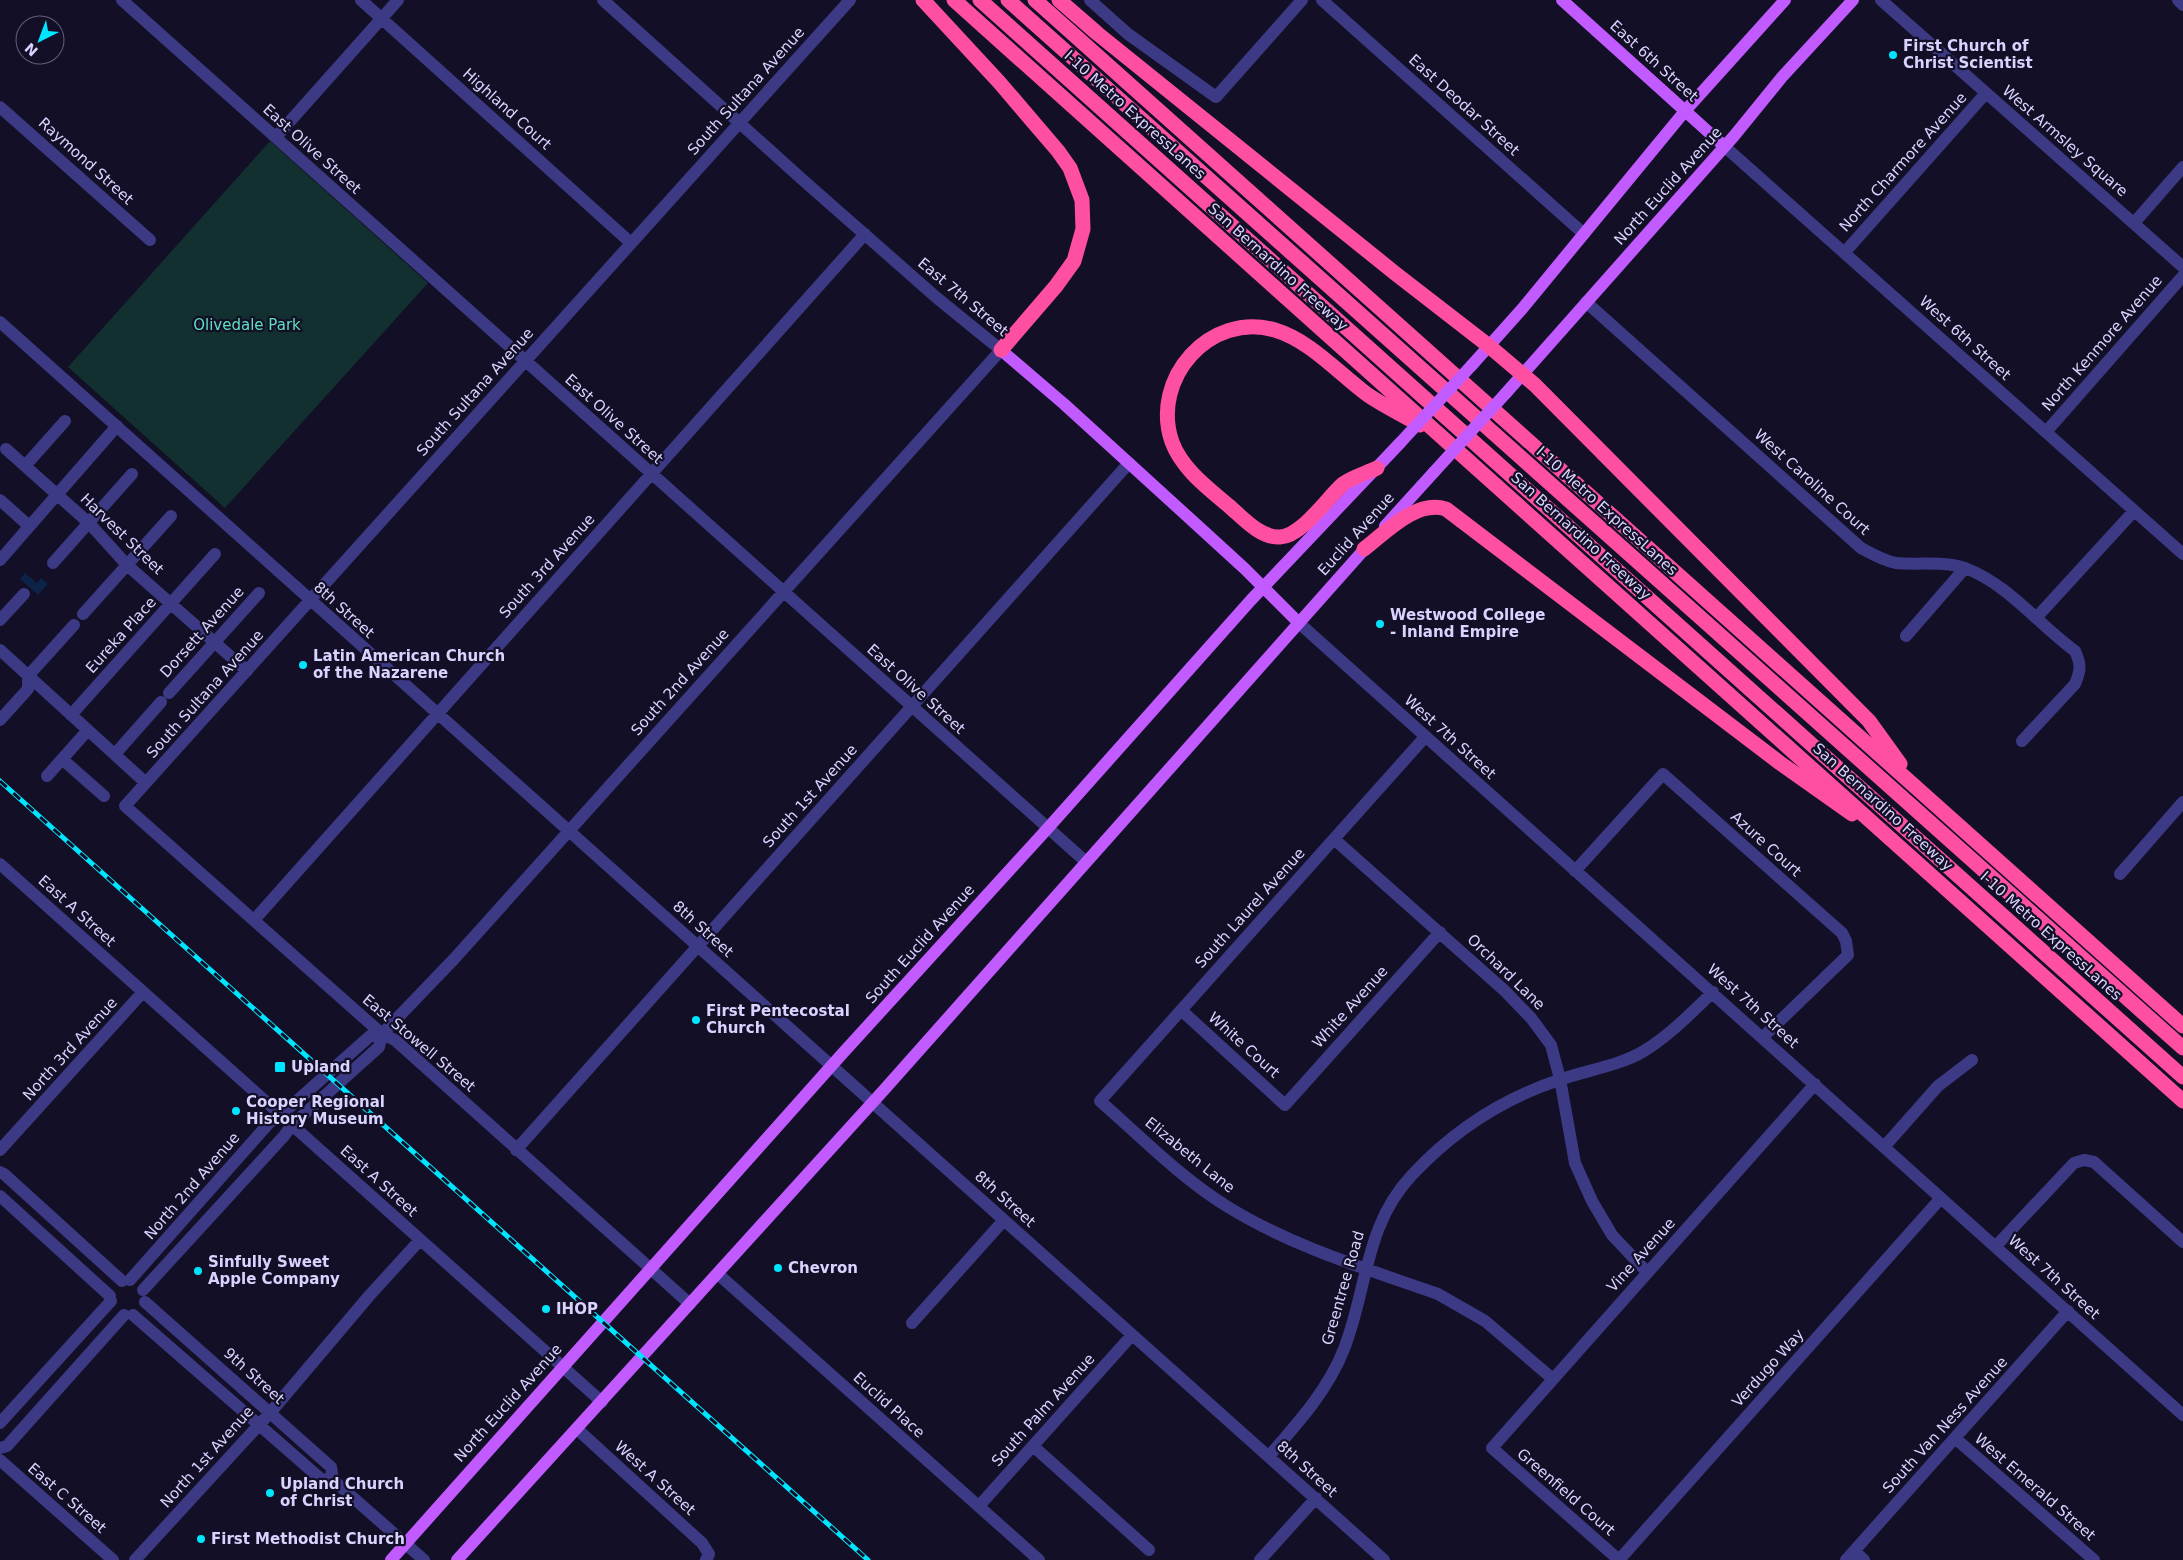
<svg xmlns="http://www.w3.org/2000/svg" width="2183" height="1560" font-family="'DejaVu Sans',sans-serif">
  <rect width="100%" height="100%" fill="#130f26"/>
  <path fill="#12302f" d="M270 141 428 283 225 508 68 367Z"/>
  <path fill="#0c2248" d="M25 573 37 583 41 578 48 584 38 595 20 579Z"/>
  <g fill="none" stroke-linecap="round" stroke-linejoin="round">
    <path stroke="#3d3a85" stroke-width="12" d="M122 0 1085 861
      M361 0 631 243
      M1090 0 1128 34 1216 97 1302 0
      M1322 0 1584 234
      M1881 0 2183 267
      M2178 0 2183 5
      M0 107 150 240
      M276 137 398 0
      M1724 146 2183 554
      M2134 223 2183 167
      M1845 252 1986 93
      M1586 302 1861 548C1872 554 1884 561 1896 563 1919 565 1943 561 1965 568 2008 584 2038 624 2075 651 2081 664 2081 670 2075 684L2022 741
      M0 322 1384 1560
      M2046 432 2183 276
      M6 449 89 523 127 565 247 671
      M25 466 65 421
      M0 500 29 526
      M0 560 117 426
      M53 563 132 474
      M83 614 171 516
      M2036 618 2134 511
      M0 620 24 594
      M1299 623 2183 1415
      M1906 636 1965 568
      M0 650 146 783
      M169 693 259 593
      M71 715 215 554
      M0 720 28 689V676L74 625
      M1425 737 1100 1101C1141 1137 1181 1178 1228 1207 1293 1247 1367 1269 1438 1294L1485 1321 1553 1379
      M115 754 161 702
      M62 759 104 796
      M47 776 88 730
      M1334 839 1505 991 1531 1018 1551 1045 1560 1079 1575 1163 1592 1201 1612 1235 1647 1272
      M0 864 602 1402
      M1575 871 1663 774 1842 933 1846 941 1848 955 1763 1037
      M2120 874 2183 802
      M254 920 865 234
      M1181 1010 1285 1105 1440 932
      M1884 1147 1938 1086 1972 1060
      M0 1150 143 992
      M516 1150 1129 463
      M0 1172 4 1174 122 1281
      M0 1196 110 1296
      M1996 1246 2074 1163 2084 1160 2094 1162 2183 1242
      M718 1274 1039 1560
      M130 1280 269 1123 281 1115 370 1036 382 1034
      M143 1290 284 1136 292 1125 379 1047 382 1034 454 959 1001 350 937 298 804 181 603 0
      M145 1302 331 1467 333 1480
      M690 1304 395 1040 382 1034 125 806 850 0
      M133 1315 321 1479 333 1480 424 1560
      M912 1323 1004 1220
      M0 1423 111 1301
      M577 1429 702 1543 709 1554 706 1560
      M1955 1438 2094 1560
      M1033 1446 1149 1550
      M0 1448 7 1446 124 1315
      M1269 1456C1298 1423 1328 1390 1344 1349 1368 1288 1364 1226 1412 1175 1453 1131 1502 1099 1559 1080 1587 1070 1619 1066 1644 1051 1670 1035 1691 1013 1713 992
      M0 1460 113 1560
      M979 1506 1132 1335
      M1854 1551 1864 1560
      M135 1560 270 1413 369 1296 420 1240
      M1260 1560 1316 1498
      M1619 1560 1492 1448 1815 1084
      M1619 1560 1941 1198
      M1846 1560 2068 1311"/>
    <path stroke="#c25bff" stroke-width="12" d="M1562 0 1724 146
      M1001 350 1064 404 1198 526 1245 569 1299 623
      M1472 365 1522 309 1685 111 1785 0
      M1506 393 1734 136 1782 77 1853 0
      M1385 526 1434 472
      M391 1560 842 1054 1048 828 1251 600 1400 443
      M457 1560 883 1091 1370 543"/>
    <path stroke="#ff4fa3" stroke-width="15" d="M923 0 999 82 1058 151 1070 168 1082 200 1083 229 1074 261 1056 286 1001 350
      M954 0 2183 1101
      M980 0 2183 1077
      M1008 0 2183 1048
      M1035 0 2183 1026
      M1059 0 1098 34 1396 274 1489 346 1535 385 1869 721 1900 764
      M1377 468C1367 473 1352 477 1343 484 1327 498 1302 536 1280 537 1260 538 1243 518 1229 506 1208 488 1182 469 1172 442 1150 379 1210 311 1275 330 1311 341 1338 373 1368 395 1384 406 1403 415 1420 425
      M1364 549C1386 532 1417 499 1446 509L1780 763 1852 814"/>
    <defs>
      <path id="rail" d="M0 781 868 1560"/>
    </defs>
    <use href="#rail" stroke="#00e5ff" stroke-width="5"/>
    <use href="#rail" stroke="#130f26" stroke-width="3" stroke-dasharray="9" stroke-linecap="butt"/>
    <path stroke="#c25bff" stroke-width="12" d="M1400 443 1472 365
      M1434 472 1506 393"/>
  </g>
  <g fill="#00e5ff" stroke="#130f26" stroke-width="2">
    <circle cx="1893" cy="55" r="5"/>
    <circle cx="1380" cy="624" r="5"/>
    <circle cx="303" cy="665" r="5"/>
    <circle cx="696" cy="1020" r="5"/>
    <rect x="274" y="1061" width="12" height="12" rx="2.5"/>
    <circle cx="236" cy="1111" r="5"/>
    <circle cx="778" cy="1268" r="5"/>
    <circle cx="198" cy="1271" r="5"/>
    <circle cx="546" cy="1309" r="5"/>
    <circle cx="270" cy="1493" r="5"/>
    <circle cx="201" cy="1539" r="5"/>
  </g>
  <g text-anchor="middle" stroke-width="4.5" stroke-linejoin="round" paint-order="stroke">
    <g font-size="15" font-weight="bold" fill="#d9d4ff" stroke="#130f26" text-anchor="start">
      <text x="1903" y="51">First Church of<tspan x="1903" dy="17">Christ Scientist</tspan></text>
      <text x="1390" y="620">Westwood College<tspan x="1390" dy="17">- Inland Empire</tspan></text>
      <text x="313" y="661">Latin American Church<tspan x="313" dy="17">of the Nazarene</tspan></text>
      <text x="706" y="1016">First Pentecostal<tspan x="706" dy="17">Church</tspan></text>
      <text x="291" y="1072">Upland</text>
      <text x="246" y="1107">Cooper Regional<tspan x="246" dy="17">History Museum</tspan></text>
      <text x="208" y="1267">Sinfully Sweet<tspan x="208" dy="17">Apple Company</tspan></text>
      <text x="788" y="1273">Chevron</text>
      <text x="556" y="1314">IHOP</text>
      <text x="280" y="1489">Upland Church<tspan x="280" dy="17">of Christ</tspan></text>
      <text x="211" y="1544">First Methodist Church</text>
    </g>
    <g font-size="15" fill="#d9d4ff" stroke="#130f26">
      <text transform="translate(1654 61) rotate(42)" y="5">East 6th Street</text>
      <text transform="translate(746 91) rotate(-48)" y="5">South Sultana Avenue</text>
      <text transform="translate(1464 105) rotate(42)" y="5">East Deodar Street</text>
      <text transform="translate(507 109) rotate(42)" y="5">Highland Court</text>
      <text transform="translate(1135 115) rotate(42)" y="5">I-10 Metro ExpressLanes</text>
      <text transform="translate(2065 141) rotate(41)" y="5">West Armsley Square</text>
      <text transform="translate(312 149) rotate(42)" y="5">East Olive Street</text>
      <text transform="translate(86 161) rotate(42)" y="5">Raymond Street</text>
      <text transform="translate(1903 162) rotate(-48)" y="5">North Charmore Avenue</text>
      <text transform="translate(1668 186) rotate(-48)" y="5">North Euclid Avenue</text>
      <text transform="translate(1278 267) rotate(42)" y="5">San Bernardino Freeway</text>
      <text transform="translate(963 297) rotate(40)" y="5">East 7th Street</text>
      <text transform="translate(1965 338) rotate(42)" y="5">West 6th Street</text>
      <text transform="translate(2102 343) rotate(-49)" y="5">North Kenmore Avenue</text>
      <text transform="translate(475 392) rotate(-48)" y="5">South Sultana Avenue</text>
      <text transform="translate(614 419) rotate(42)" y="5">East Olive Street</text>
      <text transform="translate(1812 482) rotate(42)" y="5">West Caroline Court</text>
      <text transform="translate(1607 511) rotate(42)" y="5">I-10 Metro ExpressLanes</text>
      <text transform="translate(122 534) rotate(44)" y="5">Harvest Street</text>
      <text transform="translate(1356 534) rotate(-48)" y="5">Euclid Avenue</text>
      <text transform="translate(1581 536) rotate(42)" y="5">San Bernardino Freeway</text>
      <text transform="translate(547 566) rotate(-48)" y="5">South 3rd Avenue</text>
      <text transform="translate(344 610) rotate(42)" y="5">8th Street</text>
      <text transform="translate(202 632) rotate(-48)" y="5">Dorsett Avenue</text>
      <text transform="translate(121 635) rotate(-48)" y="5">Eureka Place</text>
      <text transform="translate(680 682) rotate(-48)" y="5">South 2nd Avenue</text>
      <text transform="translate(916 689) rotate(42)" y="5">East Olive Street</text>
      <text transform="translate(205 694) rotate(-48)" y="5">South Sultana Avenue</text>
      <text transform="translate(1450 737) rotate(42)" y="5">West 7th Street</text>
      <text transform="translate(810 796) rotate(-48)" y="5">South 1st Avenue</text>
      <text transform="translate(1883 807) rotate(42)" y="5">San Bernardino Freeway</text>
      <text transform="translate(1766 844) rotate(42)" y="5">Azure Court</text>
      <text transform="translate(1250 908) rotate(-48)" y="5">South Laurel Avenue</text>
      <text transform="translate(77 911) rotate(42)" y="5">East A Street</text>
      <text transform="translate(703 929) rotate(42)" y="5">8th Street</text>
      <text transform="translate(2051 936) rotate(42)" y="5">I-10 Metro ExpressLanes</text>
      <text transform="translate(920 944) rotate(-48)" y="5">South Euclid Avenue</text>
      <text transform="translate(1506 972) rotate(44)" y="5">Orchard Lane</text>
      <text transform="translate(1753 1006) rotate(42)" y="5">West 7th Street</text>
      <text transform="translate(1350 1007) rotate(-48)" y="5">White Avenue</text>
      <text transform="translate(419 1043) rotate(40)" y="5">East Stowell Street</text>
      <text transform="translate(1244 1045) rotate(42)" y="5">White Court</text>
      <text transform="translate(70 1049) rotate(-48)" y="5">North 3rd Avenue</text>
      <text transform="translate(1190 1155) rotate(39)" y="5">Elizabeth Lane</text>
      <text transform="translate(379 1181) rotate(42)" y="5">East A Street</text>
      <text transform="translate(192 1186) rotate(-49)" y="5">North 2nd Avenue</text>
      <text transform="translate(1005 1199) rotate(42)" y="5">8th Street</text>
      <text transform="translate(1641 1255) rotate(-48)" y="5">Vine Avenue</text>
      <text transform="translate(2054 1277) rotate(42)" y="5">West 7th Street</text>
      <text transform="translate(1343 1288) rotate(-74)" y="5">Greentree Road</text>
      <text transform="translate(1768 1368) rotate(-48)" y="5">Verdugo Way</text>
      <text transform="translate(254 1376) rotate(42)" y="5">9th Street</text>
      <text transform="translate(508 1403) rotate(-48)" y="5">North Euclid Avenue</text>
      <text transform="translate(889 1405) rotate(42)" y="5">Euclid Place</text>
      <text transform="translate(1043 1410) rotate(-48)" y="5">South Palm Avenue</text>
      <text transform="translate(1945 1425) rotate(-48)" y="5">South Van Ness Avenue</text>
      <text transform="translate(207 1457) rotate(-48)" y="5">North 1st Avenue</text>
      <text transform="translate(1307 1469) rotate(42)" y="5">8th Street</text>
      <text transform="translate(655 1478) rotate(42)" y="5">West A Street</text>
      <text transform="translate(2035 1487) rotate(41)" y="5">West Emerald Street</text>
      <text transform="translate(1566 1492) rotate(41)" y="5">Greenfield Court</text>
      <text transform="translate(67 1498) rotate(41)" y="5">East C Street</text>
    </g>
    <g font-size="15" fill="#5fe0c0" stroke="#130f26">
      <text x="247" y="330">Olivedale Park</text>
    </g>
  </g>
  <g transform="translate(40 40) rotate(222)"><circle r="24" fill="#130f26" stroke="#625e7d"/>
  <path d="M0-4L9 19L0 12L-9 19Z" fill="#00e5ff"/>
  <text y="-8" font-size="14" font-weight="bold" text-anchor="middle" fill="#d9d4ff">N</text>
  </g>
</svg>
